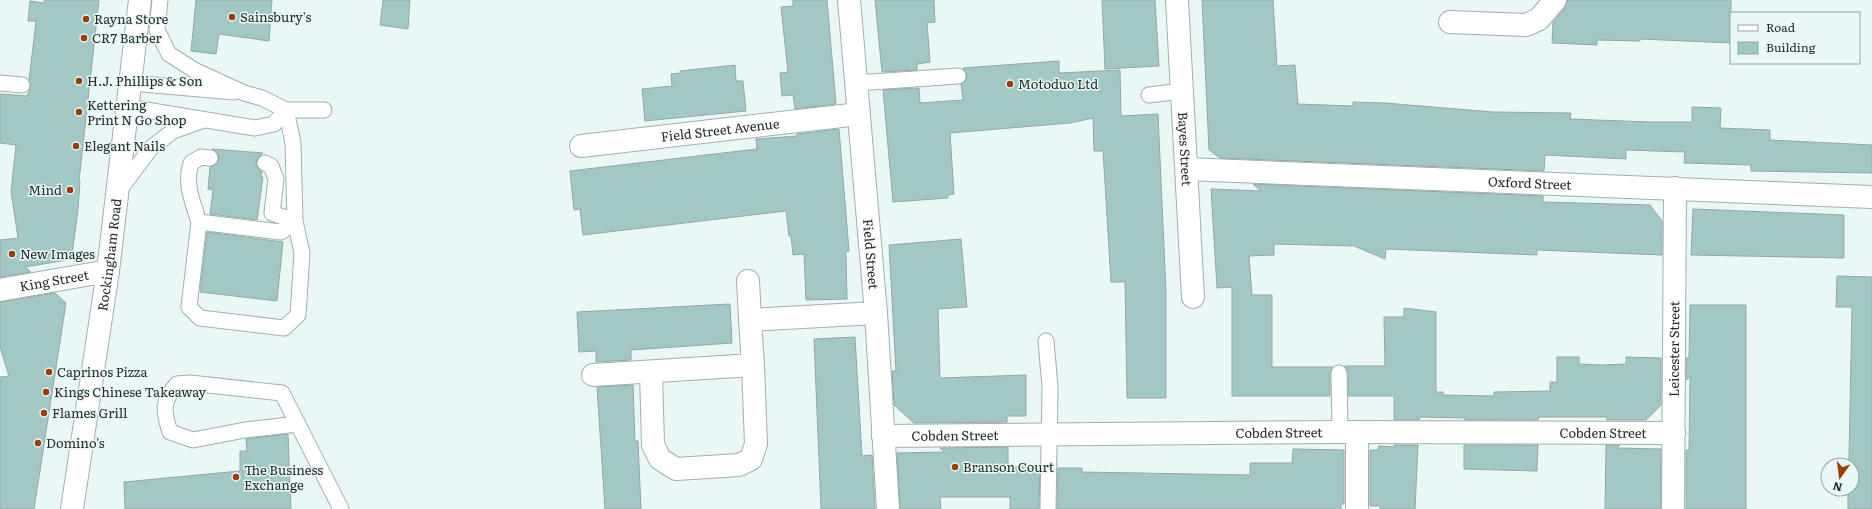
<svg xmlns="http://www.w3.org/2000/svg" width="1872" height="509" font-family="Literata,serif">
  <rect width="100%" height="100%" fill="#e9f7f6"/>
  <path fill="#a1c8c5" stroke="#98a6a5" d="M44 0H99L79 181H80L78 210 72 255 67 260 25 267 31 272 0 277V240L18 238 11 191 16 145 0 143V94L27 96 31 86 29 80 36 21H28L30 1 44 3Z
    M196 0H272L269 41 219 34 216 54 191 51Z
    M383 0H410L408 29 380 25Z
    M793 0H827L836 104 795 109 793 95 782 96 780 73 788 72 781 7 793 6Z
    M875 0H934L935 22 927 23 930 62 917 64V70L882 72Z
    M1102 0H1155L1159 66 1105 69Z
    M1202 0H1273L1277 66 1295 65 1298 104 1353 106V102L1385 103 1493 112 1571 113 1570 119 1650 122H1692V107L1721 108 1720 128 1770 130V140L1872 145V173L1751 171V165L1684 163 1685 152 1626 150V159L1545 155 1544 171 1220 158 1209 150Z
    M1567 0H1731V43L1640 39V41L1597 40V45L1552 43 1553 22 1565 8Z
    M1059 61V73L1120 70 1121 116 1158 114 1166 291V398H1127L1125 282H1111L1103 151H1094L1093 118 1070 123 950 133 954 194 948 195V198L893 202 883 90 919 88 920 103 963 100 961 84 966 80 967 76 963 68Z
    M735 65 736 81H743L746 111 645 121 642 89 672 86 671 74 680 73V71Z
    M839 129 849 251 846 252 847 299 806 300 804 254 793 255 791 236H789L786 211 583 235 580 209 574 210 570 171 757 149 756 139 797 136V134Z
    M212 149 263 153 257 159 256 163 258 168 262 171 261 177H263L257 220 210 214 213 190 208 189 210 167 217 164 219 159 218 154Z
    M1253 184 1543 196V202L1650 205 1662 221V255L1537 250V255L1386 249 1385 259 1354 246 1274 244V255L1249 256 1252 295H1272V367H1333L1330 373V396H1232V287L1217 288 1211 189 1261 191Z
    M1693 209 1844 215V258L1691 255Z
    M207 232 283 242 277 301 200 292Z
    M961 239 967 307 938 309 940 378 1026 375V416H1007V422L914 423 894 405 892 371H896L889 245Z
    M1837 276 1872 277V509H1848V489H1852V465H1849V455L1852 307H1836Z
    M55 293 66 303 34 509H0V377L9 376 0 347V302Z
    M730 304 732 343 631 350V360L596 362V351L579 352 577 312Z
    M1690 305H1746V509H1686V450H1689L1690 377 1686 380V358H1689Z
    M1404 308 1436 312V392H1443V395L1494 396V392L1550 391V382H1557V357H1579V364L1602 365 1626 364V357L1661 358V405L1646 420H1607V417H1539L1538 420H1465V418L1420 417 1419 420H1394V396H1348V373L1345 366H1385L1384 317H1404Z
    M855 337 862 456 872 455 875 509H821L814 339Z
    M633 385 635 441H638L641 509H605L597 387Z
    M288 434 291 509H125L124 482 240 471V451H247L246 439Z
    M1394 445H1418L1415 509H1380V506H1370V450H1378L1379 446 1394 447Z
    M1464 445H1538L1537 471 1464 469Z
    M1606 445H1620L1617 448 1661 449V509H1605Z
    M1008 447V467H1040L1039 509H1010V497H940L941 509H900L897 453 944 452 940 448Z
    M1293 449 1344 450V504H1341V509H1057L1058 468H1082V472L1250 475V463H1292Z"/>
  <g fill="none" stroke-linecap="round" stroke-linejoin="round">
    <defs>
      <path id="service" d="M160 0 157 30 169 54 194 70 244 93 262 98 286 110H324
        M0 83 22 85
        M131 83 234 92
        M857 83 958 76
        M1149 95 1182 91
        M128 107 255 128 274 124 286 110
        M286 110 293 143 295 221 302 253 298 315 284 328 200 318 189 307 199 222 281 232 295 221
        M265 163 271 166 276 179 272 213 295 221
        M118 192 151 148 173 131 204 120
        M199 222C193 203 184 183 191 163L201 157 210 158
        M1046 341 1050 387 1048 509
        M1339 373 1340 432
        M298 424 245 430 193 440 170 432C163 410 162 402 177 384L190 383 282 393 341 509"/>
      <g id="minor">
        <path id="s1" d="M849 0 876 313 888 509"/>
        <path id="s2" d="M1177 0 1193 297"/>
        <path d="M1450 22 1526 25 1539 19 1555 0"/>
        <path id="s3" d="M581 146 859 114"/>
        <path id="s4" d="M1187 169 1872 197"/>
        <path d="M748 281 750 320"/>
        <path id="s5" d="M0 290 108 271"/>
        <path d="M651 372 653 445 660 459 676 469 739 465 751 459 756 444 753 365"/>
        <path d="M593 375 753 365 750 320 876 313"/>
        <path id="s6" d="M883 436 1340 432 1674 433"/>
        <path d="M1357 509V433"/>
        <path id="s7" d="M1673 509 1675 188"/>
      </g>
      <g id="primary">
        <path id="s8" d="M72 509 108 271 140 0"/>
      </g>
    </defs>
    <use href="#service" stroke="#a2afae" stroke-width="17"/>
    <use href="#minor" stroke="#a2afae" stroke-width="24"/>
    <use href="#primary" stroke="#a2afae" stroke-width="24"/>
    <use href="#service" stroke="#fff" stroke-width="15"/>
    <use href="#minor" stroke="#fff" stroke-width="22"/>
    <use href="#primary" stroke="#fff" stroke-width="22"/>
  </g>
  <g fill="#9e3a06" stroke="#e9f7f6" stroke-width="1.5">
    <circle cx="232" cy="17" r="4"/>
    <circle cx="86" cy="19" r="4"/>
    <circle cx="84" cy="38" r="4"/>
    <circle cx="79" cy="81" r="4"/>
    <circle cx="1010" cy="84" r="4"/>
    <circle cx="79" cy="112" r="4"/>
    <circle cx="76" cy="146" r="4"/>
    <circle cx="70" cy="190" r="4"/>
    <circle cx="12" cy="254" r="4"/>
    <circle cx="49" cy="372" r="4"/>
    <circle cx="46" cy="392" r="4"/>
    <circle cx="44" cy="413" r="4"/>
    <circle cx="38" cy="443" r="4"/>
    <circle cx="955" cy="467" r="4"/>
    <circle cx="236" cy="477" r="4"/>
  </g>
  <g text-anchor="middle" stroke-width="3" stroke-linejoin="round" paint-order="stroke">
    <g font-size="13" fill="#252b2a" stroke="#e9f7f6" text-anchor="start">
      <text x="240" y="22">Sainsbury's</text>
      <text x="94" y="24">Rayna Store</text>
      <text x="92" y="43">CR7 Barber</text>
      <text x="87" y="86">H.J. Phillips &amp; Son</text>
      <text x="1018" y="89">Motoduo Ltd</text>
      <text x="87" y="110">Kettering<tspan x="87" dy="15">Print N Go Shop</tspan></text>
      <text x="84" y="151">Elegant Nails</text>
      <text x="62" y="195" text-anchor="end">Mind</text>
      <text x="20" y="259">New Images</text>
      <text x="57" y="377">Caprinos Pizza</text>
      <text x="54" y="397">Kings Chinese Takeaway</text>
      <text x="52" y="418">Flames Grill</text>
      <text x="46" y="448">Domino's</text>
      <text x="963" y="472">Branson Court</text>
      <text x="244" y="475">The Business<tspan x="244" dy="15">Exchange</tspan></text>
    </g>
    <g font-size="13" fill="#252b2a" stroke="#e9f7f6">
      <text dy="5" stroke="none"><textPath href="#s3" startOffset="140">Field Street Avenue</textPath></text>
      <text dy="5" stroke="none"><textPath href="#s2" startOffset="149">Bayes Street</textPath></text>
      <text dy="5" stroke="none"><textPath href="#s4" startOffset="343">Oxford Street</textPath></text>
      <text dy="5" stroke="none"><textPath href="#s1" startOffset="255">Field Street</textPath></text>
      <text dy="5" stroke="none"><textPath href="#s8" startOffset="257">Rockingham Road</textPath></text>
      <text dy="5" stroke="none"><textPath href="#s5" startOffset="55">King Street</textPath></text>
      <text dy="5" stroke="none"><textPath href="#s7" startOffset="160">Leicester Street</textPath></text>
      <text dy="5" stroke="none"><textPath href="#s6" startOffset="396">Cobden Street</textPath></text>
      <text dy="5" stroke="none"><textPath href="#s6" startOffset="720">Cobden Street</textPath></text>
      <text dy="5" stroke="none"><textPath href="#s6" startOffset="72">Cobden Street</textPath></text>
    </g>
  </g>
  <rect x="1730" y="12" width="130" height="52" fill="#e9f7f6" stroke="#9ba5a4"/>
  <rect x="1738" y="25" width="20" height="6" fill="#ffffff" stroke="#9ba5a4"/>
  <text x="1766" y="32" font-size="12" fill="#252b2a">Road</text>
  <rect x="1738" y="42" width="20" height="12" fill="#a1c8c5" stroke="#9ba5a4"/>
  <text x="1766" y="52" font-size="12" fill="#252b2a">Building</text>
  <g transform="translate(1840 477) rotate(194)"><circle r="19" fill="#e9f7f6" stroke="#9ba5a4"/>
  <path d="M0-3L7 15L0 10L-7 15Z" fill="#9e3a06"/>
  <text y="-6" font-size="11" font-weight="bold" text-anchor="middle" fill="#252b2a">N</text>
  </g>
</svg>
